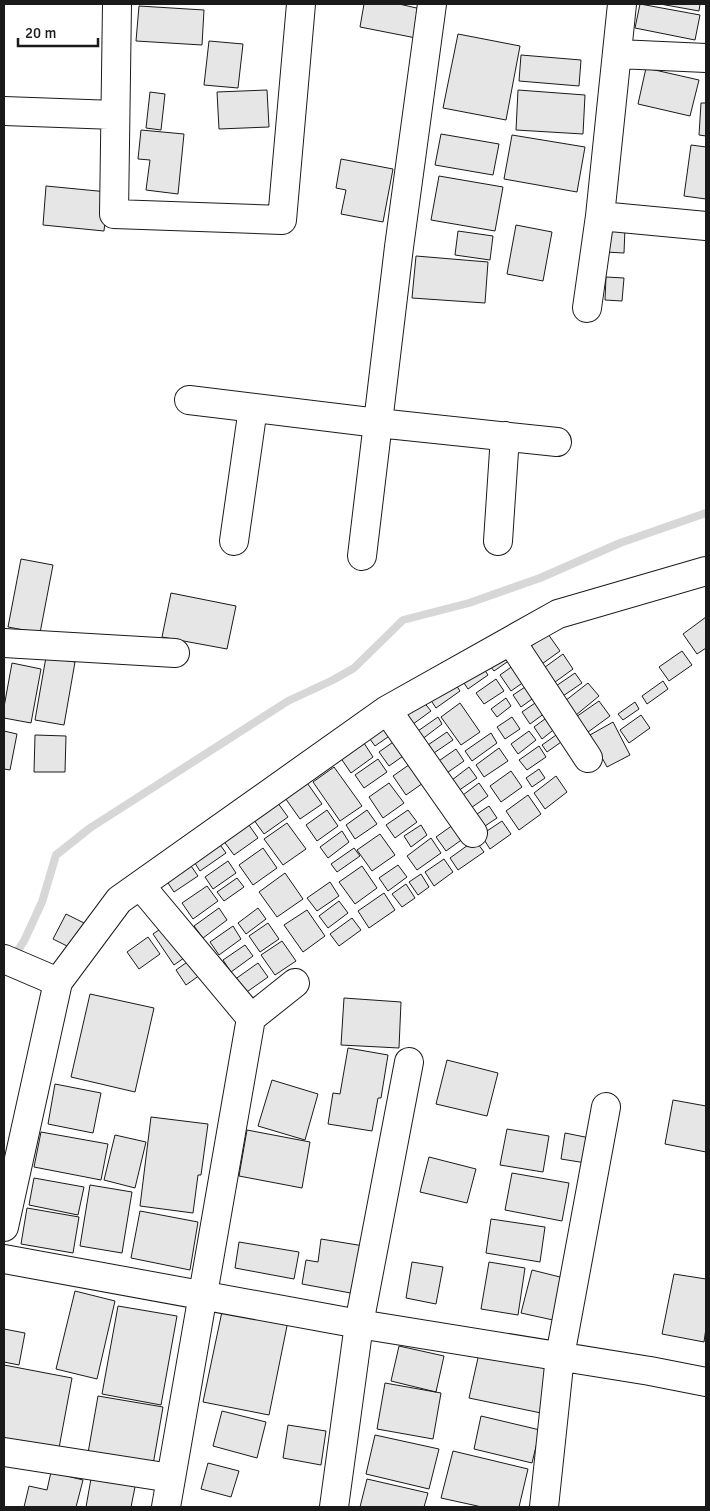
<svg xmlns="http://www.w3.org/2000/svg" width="710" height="1511" font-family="Signika,sans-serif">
  <rect width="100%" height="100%" fill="#fff"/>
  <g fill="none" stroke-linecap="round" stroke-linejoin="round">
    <path stroke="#d7d7d7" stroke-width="8" d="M13 958 24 941 42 902 56 855 90 828 288 701 333 680 354 668 403 620 469 603 540 578 620 543 706 513"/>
  </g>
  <path fill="#e6e6e6" stroke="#1a1a1a" d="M364 4H399L421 9 416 38 360 27Z
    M640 4 700 15 695 40 635 28Z
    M660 4H700L699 11Z
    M139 6 204 10 202 45 136 41Z
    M458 34 520 46 506 120 443 108Z
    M209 41 243 44 238 88 204 85Z
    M521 55 581 60 579 86 519 81Z
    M646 68 699 80 690 116 638 104Z
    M267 90 269 127 219 129 217 92Z
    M518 90 585 95 583 134 516 130Z
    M150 92 165 94 161 130 146 128Z
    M701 103H706V136L699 135Z
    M141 130 184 134 178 194 146 190 150 160 138 159Z
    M441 134 499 144 493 175 435 165Z
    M512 135 585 147 577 192 504 179Z
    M691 145 706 147V199L684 196Z
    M341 159 393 169 383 222 341 214 346 190 336 188Z
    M439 176 503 187 495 231 431 220Z
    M46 186 108 192 104 231 43 225Z
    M516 225 552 232 543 281 507 274Z
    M606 227 625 228 624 253 605 252Z
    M458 231 493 236 490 260 455 255Z
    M416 256 488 262 485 303 412 298Z
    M606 277 624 278 622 301 605 300Z
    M21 559 53 565 40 633 8 627Z
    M171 593 236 606 227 649 162 637Z
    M706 617V648L697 654 683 634Z
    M548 634 560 651 539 666 527 649Z
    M503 649 510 660 494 671 486 661Z
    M682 651 692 665 669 681 659 667Z
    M563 654 573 669 551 685 541 670Z
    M46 657 75 662 64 725 35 720Z
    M12 663 41 669 31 723 4 718V707Z
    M517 663 528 679 511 691 500 675Z
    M482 666 488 675 468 689 462 680Z
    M575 673 582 683 563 696 556 686Z
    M450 676 460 691 436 708 426 693Z
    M496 679 504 691 484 704 476 693Z
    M663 681 668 689 647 704 642 696Z
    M531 683 539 694 521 707 513 695Z
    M588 683 599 696 576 715 565 701Z
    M506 698 511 706 497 717 491 709Z
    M541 699 549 710 530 724 522 712Z
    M422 700 431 711 409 727 401 715Z
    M599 701 610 716 584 735 573 719Z
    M635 702 639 709 623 720 618 714Z
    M460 703 480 732 461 745 441 717Z
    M641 715 650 728 629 743 620 730Z
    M549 716 557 727 542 739 534 727Z
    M438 717 442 724 421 740 415 733Z
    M512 717 520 729 505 739 497 727Z
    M387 721 395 732 375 746 367 735Z
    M613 722 630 755 607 767 590 735Z
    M4 731 17 734 10 770 4 769Z
    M529 731 536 740 518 754 511 744Z
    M447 732 453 740 431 755 425 747Z
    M491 733 497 743 472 761 465 751Z
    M559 733 564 740 547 752 542 745Z
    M35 735 66 736 65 772H34Z
    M362 740 373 757 351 773 340 757Z
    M396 740 406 754 389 766 379 752Z
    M539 746 546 757 527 770 519 760Z
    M499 748 508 761 484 777 476 765Z
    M456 749 464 761 441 777 433 765Z
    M378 759 387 772 364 788 355 775Z
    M413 762 426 781 406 795 393 776Z
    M334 767 362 806 340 821 313 782Z
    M469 767 477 778 455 793 448 783Z
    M539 769 545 778 532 787 526 778Z
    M511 771 522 787 501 802 490 786Z
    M556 776 567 792 545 809 534 793Z
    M305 780 322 804 300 819 283 795Z
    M389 783 404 803 383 818 369 797Z
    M479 783 488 796 468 810 459 798Z
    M528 795 541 814 519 830 506 811Z
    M275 799 288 817 264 834 251 816Z
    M489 806 497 818 479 830 471 818Z
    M327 810 338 826 317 841 306 825Z
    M367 810 377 824 355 839 346 825Z
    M408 810 417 822 395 838 386 825Z
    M244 818 258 838 234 855 220 836Z
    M460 820 471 833 446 851 436 837Z
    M502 821 511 834 490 849 481 835Z
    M287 823 306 849 283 865 264 839Z
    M421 825 427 835 411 847 404 836Z
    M342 831 349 842 328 858 320 847Z
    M380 834 395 855 372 871 357 850Z
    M431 838 441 853 417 870 407 856Z
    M216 839 226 853 200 871 191 857Z
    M475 840 484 852 458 870 450 858Z
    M263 848 277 868 253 885 239 865Z
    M354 848 360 856 337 872 331 864Z
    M444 859 453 872 434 886 425 872Z
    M228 861 236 873 213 889 205 877Z
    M189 863 198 876 174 892 166 880Z
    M398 865 407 877 388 891 379 878Z
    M362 866 377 888 355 904 339 882Z
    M285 873 303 899 277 917 259 892Z
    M421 874 429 887 418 895 409 882Z
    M237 878 244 887 224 901 217 892Z
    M330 882 339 896 317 911 307 898Z
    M406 884 415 898 402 907 392 894Z
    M207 886 218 901 193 919 182 903Z
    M384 893 395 910 369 928 358 911Z
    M339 901 348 913 328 928 319 916Z
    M219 908 227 920 203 938 194 926Z
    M258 908 266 919 246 934 238 923Z
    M307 910 325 936 303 952 284 925Z
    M66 914 86 924 73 949 53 939Z
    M352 918 361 930 339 946 330 934Z
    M169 923 191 953 174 965 153 934Z
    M268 923 279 939 260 952 249 936Z
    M233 926 241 939 219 955 210 942Z
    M148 937 160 954 139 969 127 952Z
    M282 941 296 961 275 975 261 955Z
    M245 945 253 956 231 972 223 960Z
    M197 955 207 970 186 985 176 970Z
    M258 963 268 977 244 994 234 980Z
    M90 994 154 1008 135 1092 71 1077Z
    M344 998 401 1002 399 1048 341 1045Z
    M348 1048 388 1055 381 1098H378L372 1131 328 1124 333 1093 340 1094Z
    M447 1060 498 1073 487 1116 436 1104Z
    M272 1080 318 1094 305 1140 258 1126Z
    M55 1084 101 1093 93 1133 48 1124Z
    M673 1100 706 1106V1152L665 1144Z
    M151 1117 208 1124 201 1175H198L193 1213 140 1206Z
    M507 1129 549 1136 543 1172 500 1165Z
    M247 1130 310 1142 302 1188 239 1176Z
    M41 1132 108 1144 101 1180 34 1167Z
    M565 1133 590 1138 586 1163 561 1159Z
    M115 1135 146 1142 135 1188 104 1180Z
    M429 1157 476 1169 467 1203 420 1192Z
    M512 1173 569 1183 562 1221 505 1210Z
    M34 1178 84 1187 78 1215 29 1205Z
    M90 1185 132 1192 122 1253 80 1246Z
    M27 1208 79 1217 73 1253 21 1244Z
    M140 1211 198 1222 190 1270 131 1258Z
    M491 1219 545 1227 540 1262 486 1253Z
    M321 1239 364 1246 356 1294 302 1284 306 1260 318 1262Z
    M239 1242 299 1252 294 1279 235 1268Z
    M412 1262 443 1267 436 1304 406 1298Z
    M489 1262 525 1268 518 1315 481 1309Z
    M532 1270 564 1278 553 1320 521 1313Z
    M674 1274 706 1279V1328L704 1342 662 1334Z
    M75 1291 115 1301 97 1379 56 1369Z
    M224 1302 288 1321 269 1415 203 1402Z
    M118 1306 177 1316 161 1405 102 1394Z
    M4 1329 25 1333 19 1365 4 1362Z
    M399 1346 444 1356 436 1392 391 1381Z
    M480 1349 551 1363 541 1413 469 1398Z
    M4 1365 72 1378 59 1448 4 1438Z
    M385 1383 441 1393 433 1439 377 1429Z
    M98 1396 163 1407 153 1465 88 1453Z
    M222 1411 266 1422 257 1458 213 1446Z
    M481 1416 540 1430 532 1463 474 1449Z
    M288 1425 326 1431 321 1465 283 1458Z
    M375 1435 439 1449 429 1489 366 1474Z
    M453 1451 528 1469 519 1507H482L441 1498Z
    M208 1463 239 1471 231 1497 201 1489Z
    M51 1472 83 1480 76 1507H24L29 1486 47 1490Z
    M92 1473 136 1482 131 1507H86Z
    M367 1479 428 1493 424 1507H360Z"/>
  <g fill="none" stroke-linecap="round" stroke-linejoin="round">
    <defs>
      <path id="minor" d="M117 4 114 214 282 220 301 4
        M618 54 706 58
        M4 111 115 115
        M600 216 706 226
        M587 308 600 216 622 4
        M189 400 378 423 557 442
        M234 541 253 408
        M498 541 505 436
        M362 556 399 247 432 4
        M511 641 588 758
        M4 643 175 653
        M387 710 473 833
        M140 885 251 1018 295 983
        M4 959 58 982
        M4 1227 58 982 119 900 387 710 558 614 706 571
        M4 1259 359 1324 650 1371 706 1382
        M4 1452 171 1478
        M166 1507 251 1018
        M334 1507 359 1324 409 1062
        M544 1507 560 1356 606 1107"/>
    </defs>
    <use href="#minor" stroke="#1a1a1a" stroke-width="30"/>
    <use href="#minor" stroke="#fff" stroke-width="28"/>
  </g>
  <rect width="710" height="1511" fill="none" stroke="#1a1a1a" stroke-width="10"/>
  <path d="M18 38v8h80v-8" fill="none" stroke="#1a1a1a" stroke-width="2.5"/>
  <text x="25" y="38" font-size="15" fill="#1a1a1a" stroke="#ffffff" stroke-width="4" paint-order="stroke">20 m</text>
</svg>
